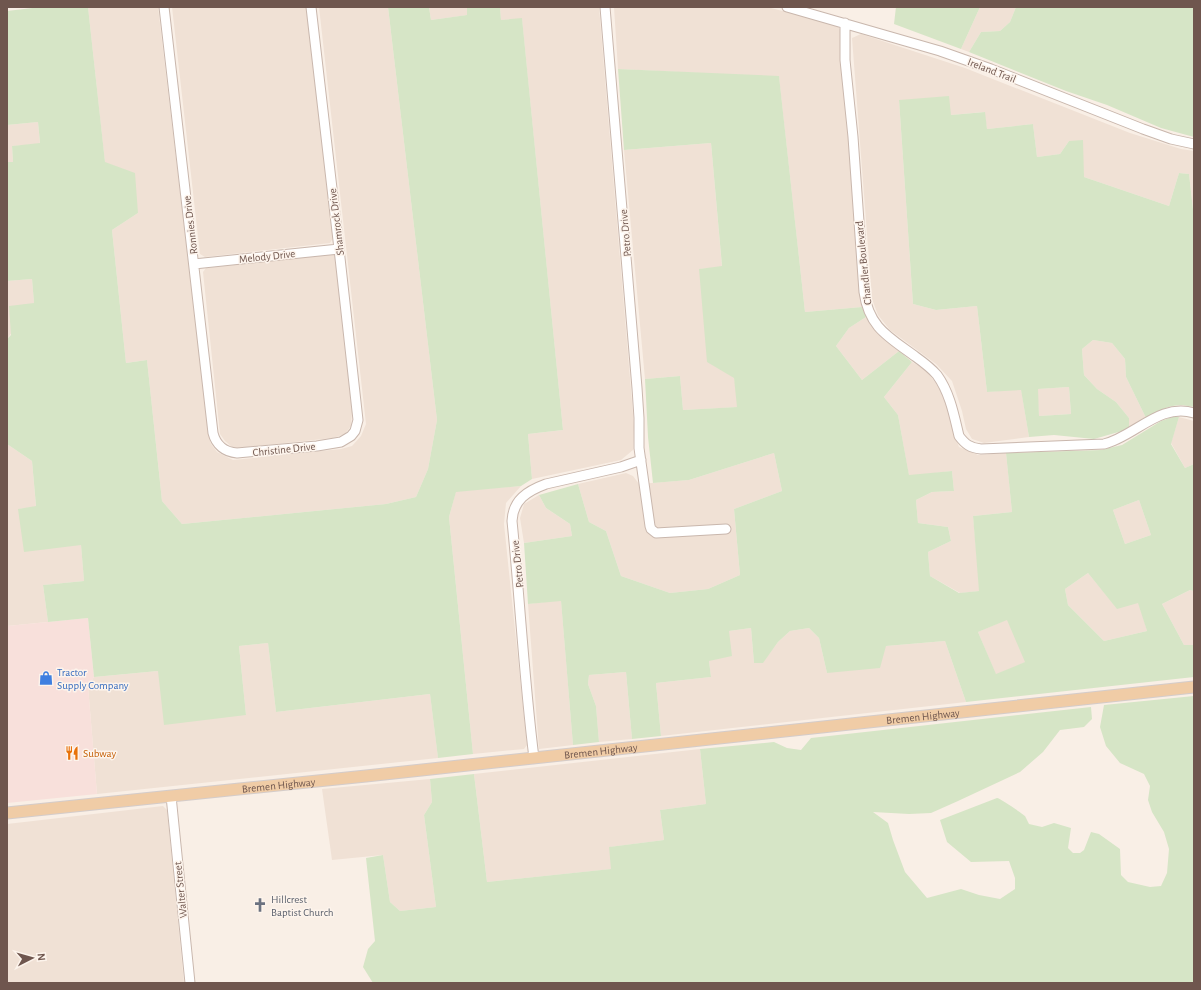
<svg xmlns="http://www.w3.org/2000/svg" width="1201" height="990" font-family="'Alegreya Sans',sans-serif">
  <rect width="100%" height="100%" fill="#f9efe6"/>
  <path fill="#f0e1d5" d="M88 7H158L209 437 211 444 217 452 233 460 341 449 352 446 361 436 366 424 319 7H388L437 420 428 469 416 497 386 504 182 524 162 501 147 360 126 363 112 230 138 213 105 163Z
    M172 7H306L333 238 330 243 205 257 200 254Z
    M429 7H467L468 15 431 20Z
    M500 7H599L634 426 633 450 621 460 532 479 528 434 563 430 522 19 501 20Z
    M614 7H767L837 25 841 31 862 307 805 312 779 77 618 69Z
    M980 7H1016L1010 22 1000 31 981 32 969 52 961 49Z
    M861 34 965 68 1130 133 1181 149 1194 151V218L1189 174 1179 173 1169 206 1084 177 1069 141 1060 154 1037 157 1033 124 987 129 984 112 951 115 899 100 913 304 936 310 977 306 987 392 1021 389 1029 437 984 443 972 439 966 429 962 411 952 381 936 364 890 330 878 315 872 299 852 38Z
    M38 122 40 144 12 146 13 162H7V125Z
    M711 143 722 267 700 269 734 378 740 407 683 410 680 376 645 379 624 150Z
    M332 254 336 257 352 412 351 426 345 434 333 438 238 448 232 447 225 441 220 434 203 272 206 268Z
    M32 279 34 303 7 339V281Z
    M866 317 899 351 862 380 836 346 849 328Z
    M1093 340 1112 343 1125 359 1126 377 1146 418 1129 429V418L1116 402 1097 389 1084 375 1082 349Z
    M912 362 926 370 937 385 947 404 954 434 959 447 978 455 1006 453 1012 512 973 516 980 591 960 593 930 576 928 552 951 541 948 527 918 523 916 500 932 492 954 491 952 471 909 476 898 415 884 397Z
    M1069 387 1071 414 1039 416 1037 389Z
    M1179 417 1194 421V464L1185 468 1171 443Z
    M7 444 32 461 36 507 19 509 81 544 84 581 43 585 48 622 7 626Z
    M774 453 782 491 734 509 740 575 708 589 670 593 621 576 606 531 589 522 578 484 626 473 633 476 639 484 689 480Z
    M521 486 506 503 504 524 527 745 524 749 473 754 449 517 456 491Z
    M539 495 546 508 570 524 572 536 524 543 520 518 524 504Z
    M1139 500 1151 535 1125 544 1113 510Z
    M1088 573 1117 608 1139 602 1147 631 1104 641 1068 605 1065 589Z
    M1190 590 1194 591V645H1184L1162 604Z
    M561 600 573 745 539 749 528 604Z
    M1008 619 1026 662 996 675 978 632Z
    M751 628 754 663 763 662 778 642 790 631 809 628 819 638 827 673 886 646 945 641 966 702 661 736 656 683 711 677 709 661 729 631Z
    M268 643 276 712 430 694 438 758 97 794 88 686 94 677 158 671 246 715 239 646Z
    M626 672 632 739 599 742 596 706 588 684 589 675Z
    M700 749 706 804 660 810 664 840 610 847 612 869 487 882 474 774Z
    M430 779 432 802 424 815 436 907 400 911 390 902 383 855 332 860 322 789Z
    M163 806 167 810 184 983H7V824Z"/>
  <path fill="#f8e0db" d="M88 618 94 677 88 686 97 794 7 803V626Z"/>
  <path fill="#d6e5c6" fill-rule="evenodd" d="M41 7H88L105 162 135 173 138 213 112 230 126 363 147 360 162 501 182 524 386 504 416 497 428 469 437 420 388 7H429L431 20 467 15V7H500L501 20 522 18 563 430 528 434 532 479 521 486 456 492 449 517 473 754 438 758 430 694 276 712 268 643 239 646 246 715 164 725 158 671 94 677 88 618 48 622 43 585 84 581 81 545 24 552 18 509 36 506 32 461 7 444V339L11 335 9 306 34 303 32 279 7 281V162H13L12 146 40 143 38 122 7 125V11Z
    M896 7H980L961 49 894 24Z
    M1016 7H1194V137L1161 128 1107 105 1066 91 969 52 981 32 1000 31 1010 22Z
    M618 69 779 76 805 312 862 307 866 317 849 328 836 346 862 380 899 351 912 362 884 397 898 415 909 475 952 471 954 491 932 492 916 500 918 523 948 527 951 541 928 552 930 576 959 593 979 591 973 516 1012 512 1006 453 1101 450 1122 445 1161 421 1175 416 1179 417 1171 444 1185 468 1194 464V591L1190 590 1162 604 1184 645H1194V677L966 702 945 641 886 646 880 668 827 673 819 638 809 628 790 631 778 642 763 663H754L751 628 729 631 732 656 709 661 711 677 656 683 661 736 632 739 626 672 589 675 588 684 596 706 599 742 573 745 561 601 528 604 524 543 572 536 570 524 546 508 539 495 578 484 589 522 606 531 621 576 670 593 708 589 740 575 734 509 782 491 774 453 689 480 653 483 648 437 645 379 680 376 683 410 737 407 734 378 707 362 699 269 722 266 711 143 624 150ZM1139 500 1151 535 1125 544 1113 510ZM1088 573 1117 609 1138 603 1147 631 1104 641 1068 605 1065 589ZM1007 620 1025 662 996 674 978 632Z
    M949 96 951 115 985 112 987 129 1033 124 1037 157 1060 154 1069 141 1083 140 1084 177 1169 206 1179 173 1189 174 1194 218V407C1172 402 1165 408 1146 418L1126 377 1125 359 1112 343 1093 340 1082 349 1084 375 1097 389 1116 402 1129 418V429L1094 439 1054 435 1029 437 1021 390 987 392 977 306 936 310 913 304 899 100ZM1069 387 1071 414 1039 416 1038 389Z
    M1194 696V983H373L363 967 368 949 375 941 366 858 383 855 390 902 400 911 436 907 424 815 432 802 430 779 474 774 487 882 611 869 609 847 664 840 660 810 706 804 700 749 774 742 787 748 801 750 811 738 1091 707 1092 719 1084 727 1060 730 1043 752 1020 772 958 801 931 813 909 814 873 812 888 823 893 840 905 872 927 898 961 889 979 895 1000 899 1015 889V878L1009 861 971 862 947 842 940 820 997 798C1000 798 1023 814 1025 816 1026 818 1028 822 1029 824L1042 827 1054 823 1071 828 1068 848 1073 853H1080L1084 850 1091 832 1099 834 1120 849 1121 875 1128 882 1150 887 1161 886 1167 873 1169 849 1164 832 1152 812 1148 800 1150 786 1144 774 1120 763 1106 746 1100 727 1104 705Z"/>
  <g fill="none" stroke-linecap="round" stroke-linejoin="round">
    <defs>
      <path id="minor" d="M164 7 213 433C216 445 225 452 237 453L317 446 341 442 351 436 355 431 358 420 339 249 311 7
        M605 7 637 388 639 418V448L650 526 651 529 656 533 726 529
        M787 7 940 51 991 69 1143 129 1171 139 1194 144
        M845 23V60L853 137 864 292C869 328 889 337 916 357 923 362 931 368 937 375 950 393 954 415 959 436 965 444 970 448 981 449L1104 444C1134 437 1160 402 1194 413
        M194 264 339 249
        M534 758C524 679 520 600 512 521 513 500 527 491 546 484L621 467 641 460
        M171 796 190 983"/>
      <g id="major">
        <path id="s1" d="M7 813 366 776 1194 687"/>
      </g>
    </defs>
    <use href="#minor" stroke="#c9b7ad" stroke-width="11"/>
    <use href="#major" stroke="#d4ccca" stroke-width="13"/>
    <use href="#minor" stroke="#fff" stroke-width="9"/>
    <use href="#major" stroke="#f0cca6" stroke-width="11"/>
  </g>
  <defs>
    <symbol id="shop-bare" viewBox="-9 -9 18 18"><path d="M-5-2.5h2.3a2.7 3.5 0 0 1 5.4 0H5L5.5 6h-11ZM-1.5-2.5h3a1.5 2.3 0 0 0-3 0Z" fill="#3f7fe0" stroke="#fdf4ec" stroke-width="2.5" paint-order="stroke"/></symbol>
    <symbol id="restaurant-bare" viewBox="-9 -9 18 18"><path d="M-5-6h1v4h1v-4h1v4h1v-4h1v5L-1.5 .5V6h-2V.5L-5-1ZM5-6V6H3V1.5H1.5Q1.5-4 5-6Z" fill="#e8710a" stroke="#fdf4ec" stroke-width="2.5" paint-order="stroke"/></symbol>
    <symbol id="church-bare" viewBox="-9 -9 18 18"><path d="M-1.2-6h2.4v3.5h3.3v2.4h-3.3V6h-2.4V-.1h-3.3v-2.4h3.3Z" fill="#6b7280" stroke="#fdf4ec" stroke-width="2.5" paint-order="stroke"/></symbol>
  </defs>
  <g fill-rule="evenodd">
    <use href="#shop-bare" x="36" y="668" width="20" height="20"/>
    <use href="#restaurant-bare" x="62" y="743" width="20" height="20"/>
    <use href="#church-bare" x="250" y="895" width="20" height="20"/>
  </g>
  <g text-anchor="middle" stroke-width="3" stroke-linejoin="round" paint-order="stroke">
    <g font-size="11" fill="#6f564e" stroke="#fdf4ec">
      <text transform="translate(992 70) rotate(21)" y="4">Ireland Trail</text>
      <text transform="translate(336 222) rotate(-97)" y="4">Shamrock Drive</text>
      <text transform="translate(190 225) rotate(-97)" y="4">Ronnies Drive</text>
      <text transform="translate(625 233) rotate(-95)" y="4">Petro Drive</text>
      <text transform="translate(267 256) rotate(-6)" y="4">Melody Drive</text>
      <text transform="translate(863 263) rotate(-96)" y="4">Chandler Boulevard</text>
      <text transform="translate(284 449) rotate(-6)" y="4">Christine Drive</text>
      <text transform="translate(517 564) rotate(-96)" y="4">Petro Drive</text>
      <text dy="4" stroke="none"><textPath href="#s1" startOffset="921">Bremen Highway</textPath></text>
      <text dy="4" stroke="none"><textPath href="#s1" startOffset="597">Bremen Highway</textPath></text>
      <text dy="4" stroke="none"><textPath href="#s1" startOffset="273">Bremen Highway</textPath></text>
      <text transform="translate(180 890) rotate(-96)" y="4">Walter Street</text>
    </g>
    <g font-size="11" fill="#366cbe" stroke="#fdf4ec" text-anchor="start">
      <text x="57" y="676">Tractor<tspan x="57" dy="13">Supply Company</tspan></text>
    </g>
    <g font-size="11" fill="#c56008" stroke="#fdf4ec" text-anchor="start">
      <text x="83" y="757">Subway</text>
    </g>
    <g font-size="11" fill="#5b616d" stroke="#fdf4ec" text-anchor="start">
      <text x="271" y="903">Hillcrest<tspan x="271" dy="13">Baptist Church</tspan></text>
    </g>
  </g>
  <rect width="1201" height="990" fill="none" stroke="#6f564e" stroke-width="16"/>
  <g transform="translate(32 958) rotate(84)" stroke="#fdf4ec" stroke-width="3" paint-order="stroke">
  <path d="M0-3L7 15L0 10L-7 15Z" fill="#6f564e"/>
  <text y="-6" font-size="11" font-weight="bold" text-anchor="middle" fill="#6f564e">N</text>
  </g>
</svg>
